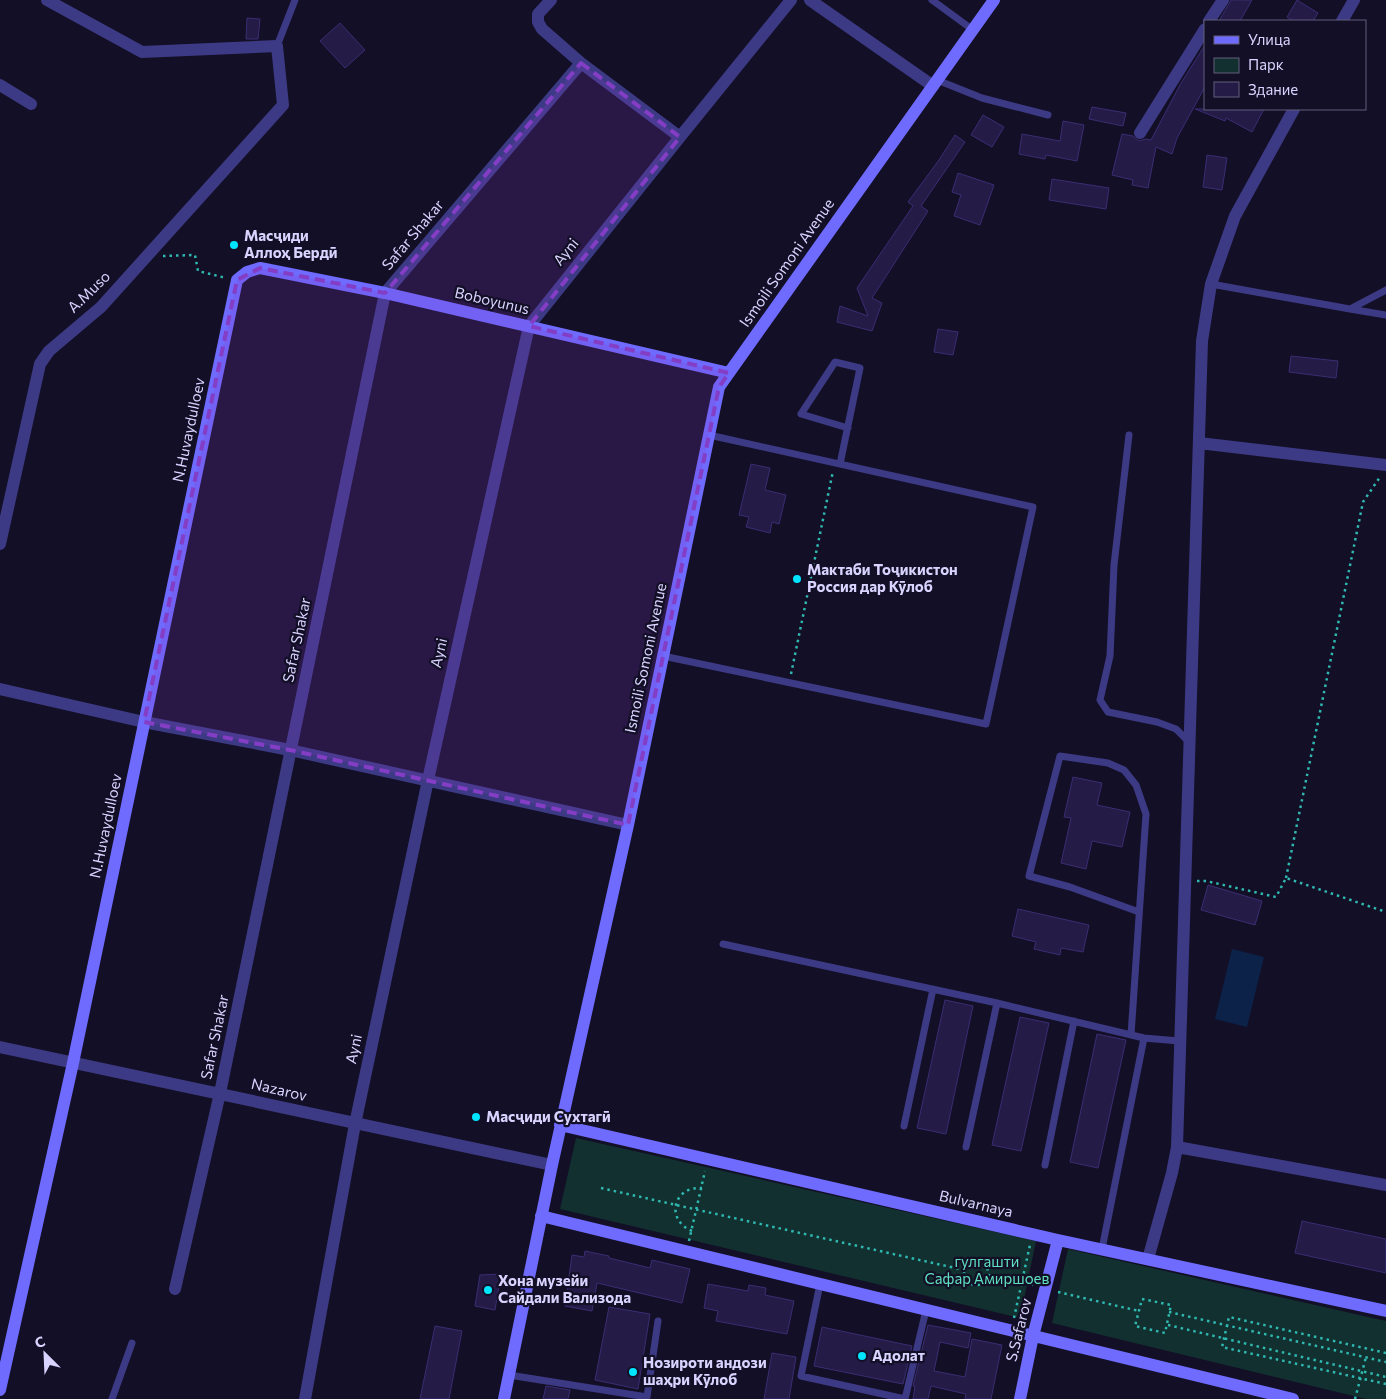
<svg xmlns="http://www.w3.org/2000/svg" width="1386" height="1399" font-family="Commissioner,sans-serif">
  <rect width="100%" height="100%" fill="#130f26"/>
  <path fill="#12302f" d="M576 1138 1036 1241 1020 1318 560 1209Z
    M1068 1249 1386 1321V1399H1366L1052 1323Z"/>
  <path fill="#0c2248" d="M1232 949 1264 957 1247 1027 1215 1019Z"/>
  <path fill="#241b47" stroke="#3b2d73" d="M1231 0H1252L1240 21H1219Z
    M1297 0 1318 13 1313 21H1293L1287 17Z
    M247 18 260 19 258 39H246Z
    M340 23 365 50 345 68 320 41Z
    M1205 45V87L1177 138 1172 154 1156 147 1148 188 1132 185 1133 180 1112 175 1122 134 1133 136 1139 141 1146 139 1151 140 1181 83Z
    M1092 107 1126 113 1123 126 1089 119Z
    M1195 109H1264L1252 132 1226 118 1225 121Z
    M983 115 1004 127 992 147 971 135Z
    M1063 121 1084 125 1077 161 1046 155 1045 159 1019 154 1022 134 1060 141Z
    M955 135 965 142 921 206 928 211 872 298 882 303 872 331 837 322 840 306 868 316 857 288 913 206 908 202 939 160Z
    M1207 155 1227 158 1222 190 1203 187Z
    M958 173 994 185 980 225 954 216 961 195 952 192Z
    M1052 179 1109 188 1106 209 1049 200Z
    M938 329 958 332 953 355 934 352Z
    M1291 356 1338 361 1336 378 1289 372Z
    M751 464 770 468 765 490 786 495 779 524 772 522 770 533 746 527 749 517 739 515Z
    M1073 777 1102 783 1097 805 1130 812 1122 847 1092 841 1086 869 1061 863 1071 818 1064 817Z
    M1208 885 1262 901 1255 925 1201 910Z
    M1018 909 1089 925 1083 952 1061 948 1060 955 1034 949 1036 942 1012 936Z
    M945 1000 973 1006 946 1134 917 1128Z
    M1020 1017 1049 1023 1021 1151 992 1145Z
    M1097 1034 1126 1040 1098 1168 1070 1162Z
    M1302 1221 1386 1239V1273L1295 1253Z
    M585 1251 609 1256V1258L650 1268 652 1260 690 1269 682 1303 597 1283 592 1311 565 1306 572 1255 584 1257Z
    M501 1274 495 1310 475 1306 480 1275Z
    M708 1284 748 1291 749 1285 766 1288 765 1295 794 1301 787 1334 716 1321 718 1311 704 1308Z
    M609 1307 650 1314 638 1389 595 1380Z
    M928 1325 971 1333 968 1348 940 1342 934 1371 965 1377 972 1339 1002 1345 991 1399H965L966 1394 931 1386 928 1399H913L915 1386H913Z
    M435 1326 462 1331 449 1399H420Z
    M822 1327 912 1346 903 1384 814 1366Z
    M772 1353 796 1357 789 1399H764Z
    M546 1386 570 1390 568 1399H543Z"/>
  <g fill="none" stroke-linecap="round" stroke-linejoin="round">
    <path stroke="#2fb8b0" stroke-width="2.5" stroke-dasharray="2.5 4" stroke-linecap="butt" d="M163 256 195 255 198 271 226 278
      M791 674 833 471
      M1286 878 1363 502 1380 477
      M1197 881H1206L1276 897 1286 878 1386 912
      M601 1188 964 1270
      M692 1231C665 1220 673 1186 702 1188
      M689 1241 705 1171
      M964 1273a12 12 0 1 1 24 0a12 12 0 1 1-24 0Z
      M988 1275 1033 1285
      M1058 1292 1139 1311
      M1142 1299 1171 1305 1165 1333 1135 1326Z
      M1169 1312 1386 1362
      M1014 1318 1030 1245
      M1168 1325 1386 1377
      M1386 1353 1229 1317 1222 1347 1386 1384
      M1355 1399 1366 1357"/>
    <path stroke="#3d3a85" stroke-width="7" d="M932 0 973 30
      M277 46 295 0
      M937 80 982 98 1048 115
      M1211 284 1350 309 1386 290
      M1350 309 1386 315
      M1129 435 1114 565 1110 656 1100 700 1108 712 1157 722 1176 729 1190 743
      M840 464 860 368 835 362 801 414 848 428
      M663 656 986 724 1033 507 709 435
      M723 944 997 1003
      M1131 1035 1146 814 1136 785 1124 770 1108 763 1060 756 1029 876 1070 887 1139 912
      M904 1126 933 989
      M966 1147 997 1003 1144 1038 1179 1041
      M1045 1165 1074 1021
      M1102 1249 1144 1038
      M820 1284 801 1376 905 1399 926 1310
      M509 1375 647 1397 658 1321
      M112 1399 132 1343"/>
    <path stroke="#3d3a85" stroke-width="12" d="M551 0 538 14V22L542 29 581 63 680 137
      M810 0 933 86
      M1209 21 1223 0
      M1342 21 1354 0
      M0 85 31 104
      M1140 133 1205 29
      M1199 443 1386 465
      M0 544 40 364 49 351 101 307 283 105 277 46 142 52 47 0
      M0 689 144 722 290 750 628 825
      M0 1047 552 1165
      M1177 1147 1386 1185
      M1148 1259 1172 1173 1177 1147 1202 341 1211 284 1235 216 1294 109
      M175 1289 220 1093 385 293 581 63
      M305 1399 355 1124 428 780 529 326 680 137 791 0"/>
    <path stroke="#6f6bff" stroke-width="12" d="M560 1125 1058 1240 1386 1311
      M541 1216 1293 1399
      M0 1390 73 1063 237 280 247 272 260 268 385 293 729 373
      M504 1399 552 1165 628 825 719 387 994 0
      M1020 1399 1033 1336 1058 1240"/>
  </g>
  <path fill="#843dc5" fill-opacity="0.2" stroke="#843dc5" stroke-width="4" stroke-dasharray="10 6" stroke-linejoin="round" d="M581 63 680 137 529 326 729 373 719 387 628 825 290 750 144 722 237 280 260 268 385 293Z"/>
  <g fill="#00e5ff" stroke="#130f26" stroke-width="2">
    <circle cx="234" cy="245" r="5"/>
    <circle cx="797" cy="579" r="5"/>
    <circle cx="476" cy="1117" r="5"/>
    <circle cx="488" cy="1290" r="5"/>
    <circle cx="862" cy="1356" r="5"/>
    <circle cx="633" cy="1372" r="5"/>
  </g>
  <g text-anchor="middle" stroke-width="4.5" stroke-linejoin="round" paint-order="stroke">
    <g font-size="15" fill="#d9d4ff" stroke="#130f26">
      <text transform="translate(413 235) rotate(-50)" y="5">Safar Shakar</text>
      <text transform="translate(566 252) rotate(-51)" y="5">Ayni</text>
      <text transform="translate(787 263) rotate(-55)" y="5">Ismoili Somoni Avenue</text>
      <text transform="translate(89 292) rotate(-44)" y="5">A.Muso</text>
      <text transform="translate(492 301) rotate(13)" y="5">Boboyunus</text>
      <text transform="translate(189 430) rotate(-78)" y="5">N.Huvaydulloev</text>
      <text transform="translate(297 640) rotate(-78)" y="5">Safar Shakar</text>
      <text transform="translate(439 653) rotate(-77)" y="5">Ayni</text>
      <text transform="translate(646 658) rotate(-78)" y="5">Ismoili Somoni Avenue</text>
      <text transform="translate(106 826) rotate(-78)" y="5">N.Huvaydulloev</text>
      <text transform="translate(215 1037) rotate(-78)" y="5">Safar Shakar</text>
      <text transform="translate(354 1049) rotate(-78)" y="5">Ayni</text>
      <text transform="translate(279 1090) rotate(13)" y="5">Nazarov</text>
      <text transform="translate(976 1204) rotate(13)" y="5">Bulvarnaya</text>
      <text transform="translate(1019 1330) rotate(-76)" y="5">S.Safarov</text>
    </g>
    <g font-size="15" font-weight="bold" fill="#d9d4ff" stroke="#130f26" text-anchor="start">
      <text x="244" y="241">Масҷиди<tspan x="244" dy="17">Аллоҳ Бердӣ</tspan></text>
      <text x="807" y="575">Мактаби Тоҷикистон<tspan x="807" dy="17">Россия дар Кӯлоб</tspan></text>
      <text x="486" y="1122">Масҷиди Сухтагӣ</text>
      <text x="498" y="1286">Хона музейи<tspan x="498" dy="17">Сайдали Вализода</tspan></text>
      <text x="872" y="1361">Адолат</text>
      <text x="643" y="1368">Нозироти андози<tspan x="643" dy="17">шаҳри Кӯлоб</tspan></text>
    </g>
    <g font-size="15" fill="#5fe0c0" stroke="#130f26">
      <text x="987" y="1267">гулгашти<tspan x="987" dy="17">Сафар Амиршоев</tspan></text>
    </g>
  </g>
  <rect x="1204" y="20" width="162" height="90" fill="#130f26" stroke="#625e7d"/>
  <rect x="1214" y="36" width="25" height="8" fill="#6f6bff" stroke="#625e7d"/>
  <text x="1248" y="45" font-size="15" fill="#d9d4ff">Улица</text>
  <rect x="1214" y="58" width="25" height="15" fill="#12302f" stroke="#625e7d"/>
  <text x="1248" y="70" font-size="15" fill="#d9d4ff">Парк</text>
  <rect x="1214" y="82" width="25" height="15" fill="#241b47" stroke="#625e7d"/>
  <text x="1248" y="95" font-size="15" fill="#d9d4ff">Здание</text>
  <g transform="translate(45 1354) rotate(336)" stroke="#130f26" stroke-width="4" paint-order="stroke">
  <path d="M0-4L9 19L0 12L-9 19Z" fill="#d9d4ff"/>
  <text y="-8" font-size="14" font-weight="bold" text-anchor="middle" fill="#d9d4ff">С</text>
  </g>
</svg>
